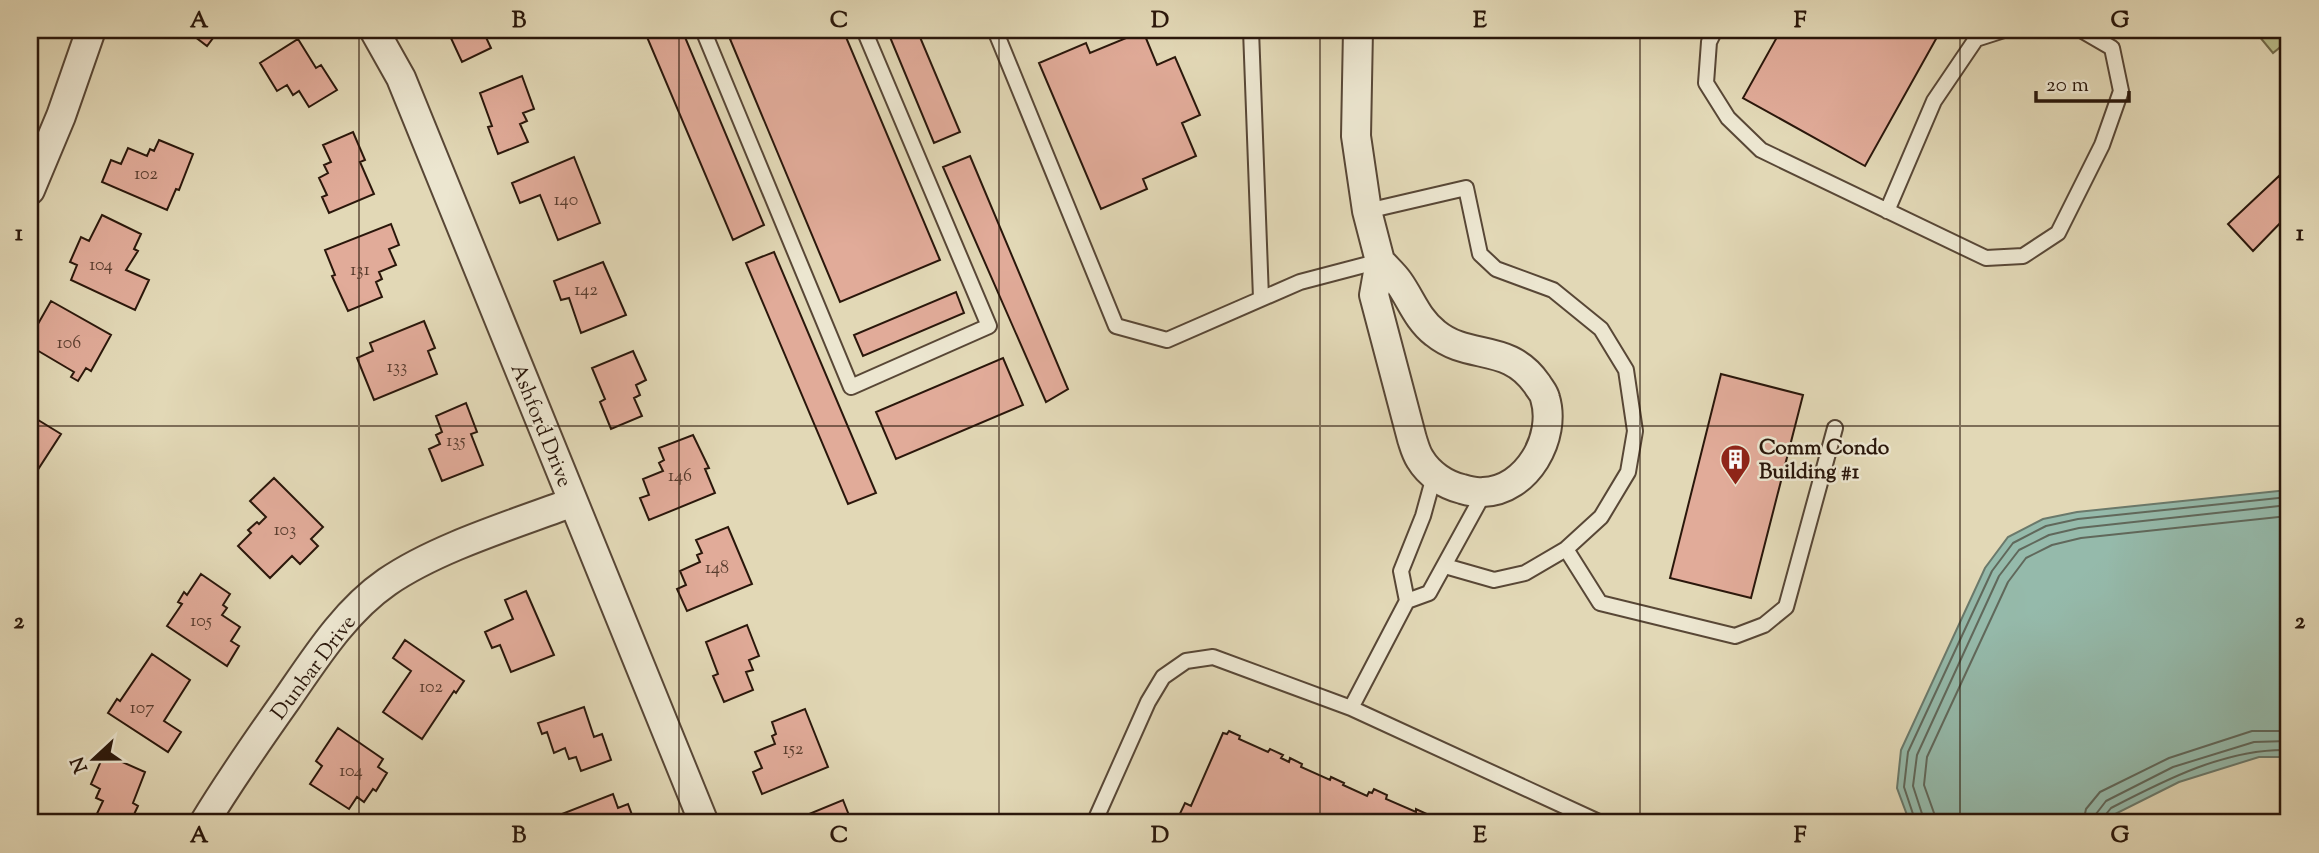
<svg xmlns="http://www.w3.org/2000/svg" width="2319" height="853" font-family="'Sorts Mill Goudy',serif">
  <rect width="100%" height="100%" fill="#e2d8b6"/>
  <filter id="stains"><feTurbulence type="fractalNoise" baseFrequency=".00286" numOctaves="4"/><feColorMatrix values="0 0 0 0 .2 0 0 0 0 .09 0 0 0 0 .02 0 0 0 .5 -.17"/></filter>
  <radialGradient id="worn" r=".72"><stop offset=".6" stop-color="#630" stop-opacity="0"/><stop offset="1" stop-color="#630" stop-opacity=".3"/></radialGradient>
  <path fill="#b9bd8a" stroke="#726a4a" stroke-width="2" d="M2254 30H2289V40L2273 53Z"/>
  <path fill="#95baab" stroke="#6a796b" stroke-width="2" d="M2289 490V757H2259L2179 782 2115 814 2108 823H1910L1897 788 1901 750 1985 568 2008 537 2043 519 2077 512Z"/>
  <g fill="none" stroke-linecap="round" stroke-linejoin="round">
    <path stroke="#60685b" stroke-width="2" d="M1916 823 1904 787 1908 752 1992 571 2013 543 2046 526 2078 519 2289 497
      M1925 823 1913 786 1917 755 1999 576 2019 550 2049 535 2079 528 2289 505
      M1936 823 1934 813 1924 785 1927 757 2008 582 2026 558 2052 545 2081 538 2289 516
      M2083 823 2086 809 2100 792 2169 758 2252 731H2289
      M2094 823 2096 814 2106 801 2173 767 2254 742 2289 741
      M2103 823V818L2111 808C2165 780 2227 748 2289 750"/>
  </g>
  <path fill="#e1ab99" stroke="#2a170b" stroke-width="2" d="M186 30H219L207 46Z
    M453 30H487L483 31 491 48 462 62 450 36 455 34Z
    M644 30H682L764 225 733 240Z
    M751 30H843L940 260 840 302 730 39Z
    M887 30H917L960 132 934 143Z
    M1781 30H1941L1865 166 1743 98Z
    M1143 31 1157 65 1175 57 1200 115 1182 123 1196 156 1143 179 1147 189 1101 209 1039 63 1086 43 1090 53Z
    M298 39 316 68 321 65 337 90 309 107 299 91 293 95 287 85 277 91 260 63Z
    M522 76 534 109 523 113 527 121 520 124 528 142 498 154 488 127 492 126 480 93Z
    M353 132 365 160 360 162 374 194 329 213 322 197 327 195 319 178 328 173 324 165 331 162 323 145Z
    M159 140 193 154 179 190 176 189 167 210 102 182 111 160 121 164 128 148 147 156 150 149 154 151Z
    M970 156 1068 389 1046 402 943 167Z
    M574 157 600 223 558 240 540 195 520 203 512 183Z
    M2279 176 2289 186V214L2253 251 2228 224Z
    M102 215 141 234 134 249 138 251 126 270 149 280 135 310 71 280 77 265 70 262 81 237 89 241Z
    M391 224 399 245 389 249 396 265 379 272 382 279 376 282 382 297 348 311 332 276 335 275 325 250Z
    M774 252 876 493 848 504 746 263Z
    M603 262 626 315 581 333 569 298 561 300 554 281Z
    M956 292 964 313 863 356 854 335Z
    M51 301 111 335 91 371 86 368 78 381 71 377 74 372 30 346V338Z
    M424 321 435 348 428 351 437 374 374 400 357 358 373 351 370 343Z
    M633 351 646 380 636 385 640 395 634 398 642 416 611 429 600 402 605 399 592 368Z
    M1003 358 1023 405 896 459 876 412Z
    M1721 374 1803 395 1751 598 1670 578Z
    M466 403 477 432 471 434 483 465 442 481 429 449 440 444 436 435 442 432 436 416Z
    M30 415 61 434 37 471 30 466Z
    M693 435 709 468 705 469 715 493 649 520 640 498 649 495 643 479 663 471 659 463 664 460 659 448Z
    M274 478 323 527 311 539 318 546 300 564 292 556 270 578 238 546 251 533 248 530 257 522 259 524 266 517 250 501Z
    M728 527 752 584 687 611 677 589 686 585 680 571 700 562 697 555 702 553 696 540Z
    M201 574 230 594 223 605 227 608 222 615 240 627 231 641 239 646 227 666 167 626 182 604 178 602 184 592 187 595Z
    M526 591 554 655 511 672 500 645 492 648 485 632 513 619 505 600Z
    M747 625 759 656 749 660 753 670 746 672 753 690 724 702 713 676 718 674 706 642Z
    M405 640 464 681 456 693 454 691 422 739 383 712 411 671 393 658Z
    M152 654 190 680 164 721 181 732 168 752 108 713 117 699 120 701Z
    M584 707 594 737 602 734 611 760 581 771 576 757 569 759 565 748 554 753 547 732 542 734 538 723Z
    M805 709 828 767 762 794 753 772 762 768 755 752 775 744 772 736 776 734 772 722Z
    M338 728 383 759 378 767 387 773 376 791 373 789 364 802 357 797 349 809 310 784 322 766 316 761Z
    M1229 731 1240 736 1239 739 1268 752 1270 749 1283 755 1281 758 1289 762 1290 758 1302 764 1301 767 1330 780 1331 777 1344 783 1343 785 1367 796 1369 792 1372 793 1374 789 1387 795 1386 799 1416 812V809L1429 815 1428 817 1435 821 1437 818 1448 823H1173L1176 817 1178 818 1185 803 1191 806 1223 733 1227 734Z
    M104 754 145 772 133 803 138 806 130 823H102L94 820 103 801 96 798 100 789 91 784Z
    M613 794 618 808 628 804 635 823H551L549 819Z
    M843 800 852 823H813L809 814Z"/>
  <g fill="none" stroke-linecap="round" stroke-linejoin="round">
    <defs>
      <path id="service" d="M703 30 851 387 989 326 864 30
        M995 30 1116 326 1167 340 1300 282 1380 261
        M1251 30 1261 298
        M1715 30 1709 42 1706 83 1728 118 1761 150 1986 258 2023 256 2058 233 2102 145 2121 91 2112 48 2081 30
        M1367 211 1466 188 1480 254 1496 269 1553 290 1601 329 1626 370 1635 431 1628 472 1601 517 1566 549 1525 573 1494 580 1445 566
        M1887 211 1934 101 1976 39 2004 30
        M1434 476 1423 516 1401 571 1407 601 1429 593 1484 493
        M1566 549 1600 603 1735 636 1764 625 1786 607 1835 428
        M1351 708 1407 601
        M1094 823 1148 702 1163 677 1186 661 1213 657 1351 708 1601 823"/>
      <path id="minor" d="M374 30 401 78 704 823
        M1358 30 1356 136 1367 211 1380 261 1374 295 1412 439C1414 445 1416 453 1420 459 1429 474 1445 485 1462 489 1469 491 1476 493 1483 492 1527 491 1557 437 1545 398 1544 393 1540 389 1537 384 1508 342 1469 361 1435 333 1417 319 1411 299 1398 281 1393 274 1386 268 1380 261
        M30 190 61 116 91 30
        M204 823C230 780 258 740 287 699 316 657 345 611 387 582 438 547 515 524 573 502"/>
    </defs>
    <use href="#service" stroke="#584736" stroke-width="18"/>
    <use href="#minor" stroke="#584736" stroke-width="32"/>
    <use href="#service" stroke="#ece6d0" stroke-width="14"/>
    <use href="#minor" stroke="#ece6d0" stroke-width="28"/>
  </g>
  <path fill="none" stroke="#2a170b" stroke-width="2" stroke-opacity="0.55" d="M359 30V823M679 30V823M999 30V823M1320 30V823M1640 30V823M1960 30V823M30 426H2289"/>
  <defs>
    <symbol id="building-pin" viewBox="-11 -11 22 30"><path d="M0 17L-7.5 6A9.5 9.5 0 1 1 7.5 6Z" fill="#8f2418" stroke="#ece6d0"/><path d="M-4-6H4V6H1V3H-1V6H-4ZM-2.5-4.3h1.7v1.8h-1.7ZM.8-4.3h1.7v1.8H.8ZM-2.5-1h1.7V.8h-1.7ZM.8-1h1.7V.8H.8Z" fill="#fff"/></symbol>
  </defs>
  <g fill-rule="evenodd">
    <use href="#building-pin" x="1718" y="442" width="35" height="47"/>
  </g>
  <g text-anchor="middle" stroke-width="5" stroke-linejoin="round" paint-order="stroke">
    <g font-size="18" fill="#583c2e">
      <text x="146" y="179">102</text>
      <text x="566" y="205">140</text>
      <text x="101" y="270">104</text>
      <text x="360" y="275">131</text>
      <text x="586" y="295">142</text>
      <text x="69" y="348">106</text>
      <text x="397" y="372">133</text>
      <text x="456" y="446">135</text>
      <text x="680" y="481">146</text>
      <text x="285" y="535">103</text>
      <text x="717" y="573">148</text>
      <text x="201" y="626">105</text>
      <text x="431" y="692">102</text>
      <text x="142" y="713">107</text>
      <text x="793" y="754">152</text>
      <text x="351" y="776">104</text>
    </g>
    <g font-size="21" fill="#2a170b" stroke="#ece6d0">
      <text transform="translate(542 425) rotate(68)" y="7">Ashford Drive</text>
      <text transform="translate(313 667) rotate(-53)" y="7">Dunbar Drive</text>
    </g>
    <g font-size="21" font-weight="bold" fill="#2a170b" stroke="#ece6d0" text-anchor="start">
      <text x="1759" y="454">Comm Condo<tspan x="1759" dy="24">Building #1</tspan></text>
    </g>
  </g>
  <rect width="2319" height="853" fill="none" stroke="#e2d8b6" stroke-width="77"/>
  <g transform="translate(94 759) rotate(248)" stroke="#ece6d0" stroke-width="5" paint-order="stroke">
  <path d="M0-5L12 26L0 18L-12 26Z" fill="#2a170b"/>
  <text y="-10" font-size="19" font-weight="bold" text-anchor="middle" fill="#2a170b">N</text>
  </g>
  <path d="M2036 91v10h93v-10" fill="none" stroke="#2a170b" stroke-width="3.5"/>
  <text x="2046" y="91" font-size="21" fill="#2a170b" stroke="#ece6d0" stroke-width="5" paint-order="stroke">20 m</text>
  <rect x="38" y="38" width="2242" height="776" fill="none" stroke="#2a170b" stroke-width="2.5"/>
  <g font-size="23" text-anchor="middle" font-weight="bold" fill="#2a170b">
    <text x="199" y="27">A</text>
    <text x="519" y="27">B</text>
    <text x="839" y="27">C</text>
    <text x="1160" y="27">D</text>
    <text x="1480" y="27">E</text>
    <text x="1800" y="27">F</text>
    <text x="2120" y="27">G</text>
    <text x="19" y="240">1</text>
    <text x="2300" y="240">1</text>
    <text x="19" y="628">2</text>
    <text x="2300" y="628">2</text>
    <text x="199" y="842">A</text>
    <text x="519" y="842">B</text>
    <text x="839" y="842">C</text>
    <text x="1160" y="842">D</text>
    <text x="1480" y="842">E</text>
    <text x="1800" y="842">F</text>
    <text x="2120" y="842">G</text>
  </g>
  <rect width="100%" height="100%" filter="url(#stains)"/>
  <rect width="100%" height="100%" fill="url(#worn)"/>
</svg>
